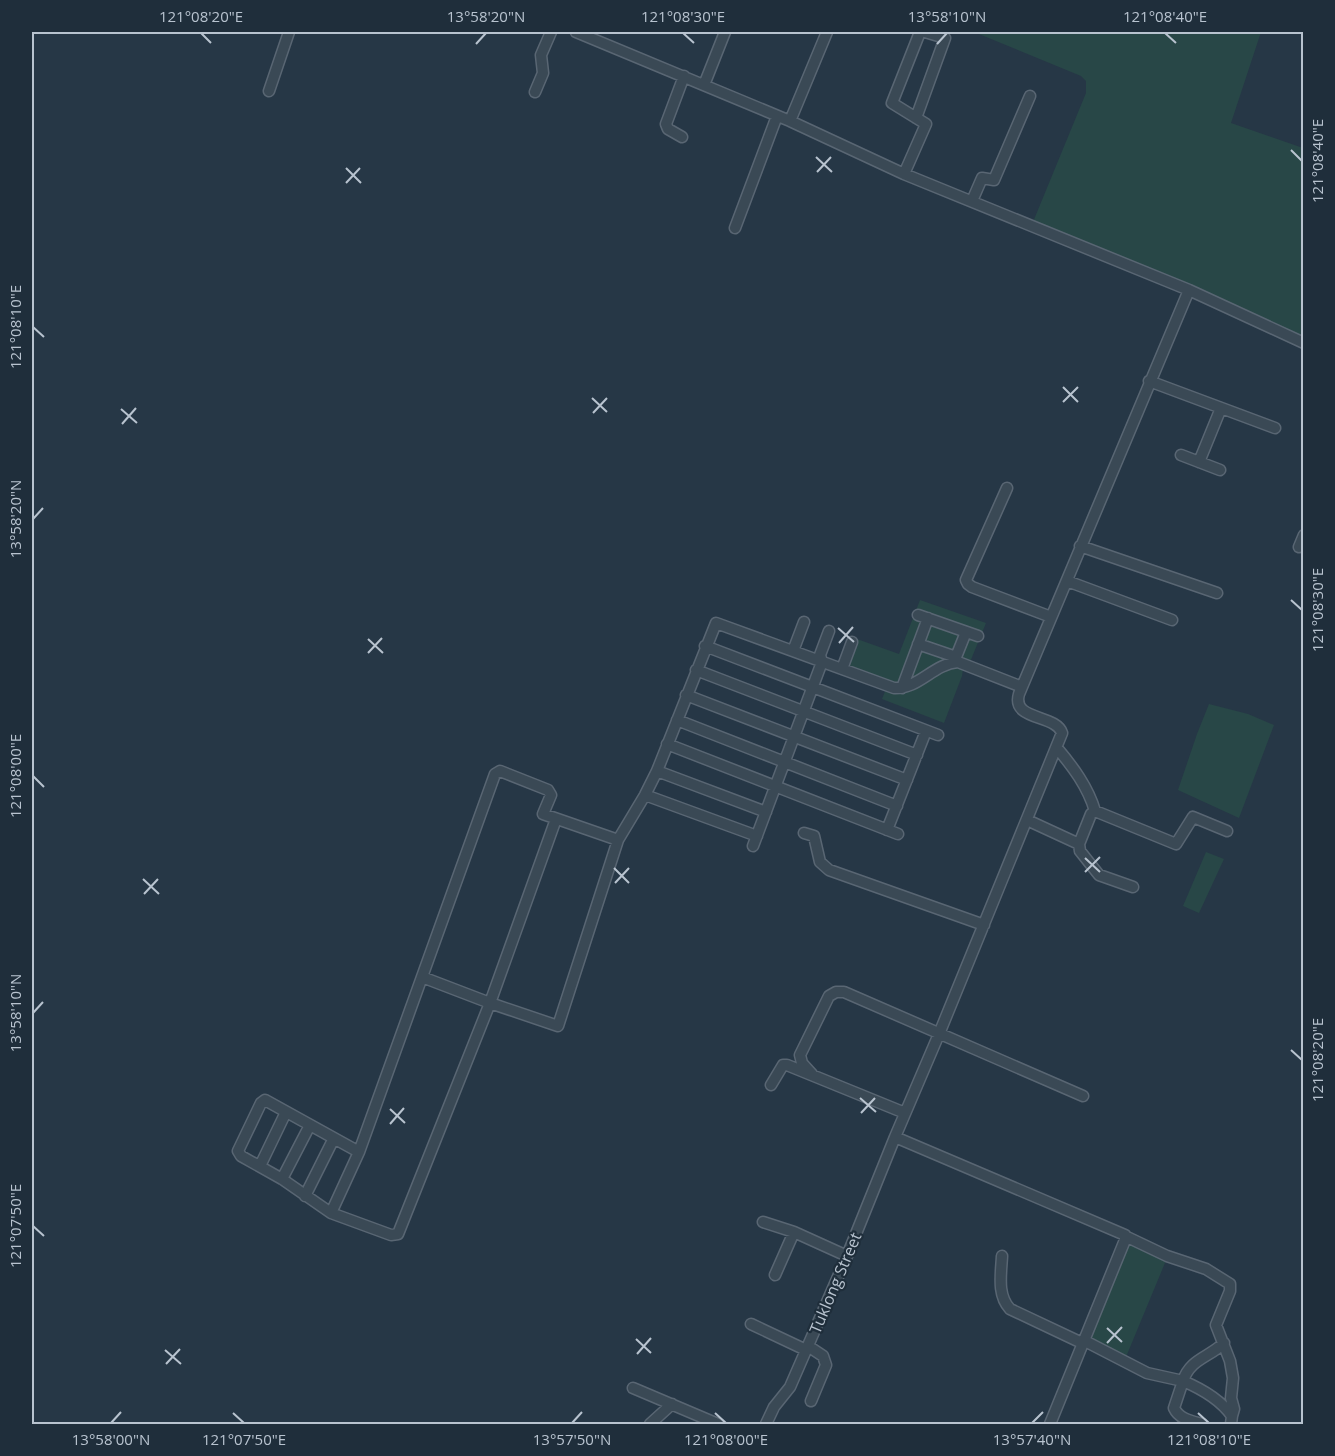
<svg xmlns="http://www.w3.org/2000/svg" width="1335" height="1456" font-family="'Open Sans',sans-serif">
  <rect width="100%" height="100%" fill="#263746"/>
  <path fill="#284747" d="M974 32H1261L1231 123 1303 148V338L1033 222 1086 93V81L1081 76Z
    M920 600 986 623 970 662 901 685 849 668 848 664 857 639 899 654Z
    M956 667 963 669 962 676 944 723 882 699 886 689Z
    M1209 704 1248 714 1274 725 1239 818 1178 790 1197 734Z
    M1206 852 1224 859 1199 913 1183 906Z
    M1129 1243 1167 1258 1126 1357 1089 1341Z"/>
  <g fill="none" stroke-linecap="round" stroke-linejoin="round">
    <defs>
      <path id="minor" d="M576 32 790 121 904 174 1189 290 1304 343
        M704 85 725 32
        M269 91 289 32
        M535 92 543 73 541 55 551 32
        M916 118 945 38 925 32
        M790 121 827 32
        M682 137 668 129 666 124 684 76
        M904 174 926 124 892 103 920 32
        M972 201 982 178 994 180 1030 96
        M735 228 777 116
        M1149 381 1275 428
        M1181 455 1220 470
        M1199 462 1221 408
        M1007 488 966 580 968 584 972 587 1051 617
        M1080 546 1217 593
        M1299 547 1304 535
        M1067 581 1172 620
        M918 615 978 636
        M918 644 956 657
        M705 646 938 735
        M793 651 804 622
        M954 662 966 632
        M842 669 852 642
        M696 670 917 755
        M902 688 928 618
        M686 695 907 780
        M677 720 897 806
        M667 744 898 834
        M1057 748C1073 767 1088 787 1095 811
        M657 771 766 812
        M645 795 757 836
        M556 819 490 1003 398 1234 391 1235 331 1213 359 1152 495 774 500 771 548 790 551 795 543 814 618 840
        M1027 820 1079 844 1091 814 1095 811 1176 844 1193 817 1227 831
        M887 830 926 731
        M804 833 814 836 820 862 829 870 984 925
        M1079 844 1080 851 1099 875 1133 887
        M753 846 822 662 820 655 829 631
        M422 977 490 1003 558 1026 618 840 645 795 657 771 716 623 894 688C919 689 933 664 958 662L1022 687
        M812 1074 802 1063 800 1055 829 996 836 992H844L1083 1096
        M771 1085 783 1065H787L905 1113
        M260 1166 286 1112
        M282 1179 310 1125
        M305 1196 334 1138
        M331 1213 282 1179 241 1156 238 1151 261 1103 265 1100 359 1152
        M763 1222 794 1232 847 1256
        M1125 1236 1167 1256 1206 1269 1230 1284V1291L1216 1325 1230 1361 1233 1378 1231 1398 1234 1409 1232 1416
        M1002 1256C1001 1275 997 1295 1010 1309L1082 1343
        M775 1275 794 1232
        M751 1324 806 1350
        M1083 1340 1147 1373 1183 1381 1174 1408C1179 1419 1191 1421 1202 1424
        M1224 1343C1208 1358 1190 1359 1183 1381 1202 1389 1220 1399 1232 1416L1231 1424
        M808 1346 823 1356 826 1365 811 1401
        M633 1388 718 1424
        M650 1424 672 1404
        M766 1424 774 1407 790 1387 847 1256 895 1137
        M1050 1424 1125 1240V1235L895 1137 939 1034 1062 733C1056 714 1011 721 1019 694L1189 290"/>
    </defs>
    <use href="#minor" stroke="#596673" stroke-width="13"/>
    <use href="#minor" stroke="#3a4955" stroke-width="10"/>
  </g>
  <path fill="none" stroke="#b8c3cf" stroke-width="2" d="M201 33 211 43M683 33 694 43M1165 33 1176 43M476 44 486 33M937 44 947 33M1291 150 1302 161M816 157 832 172M346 168 361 183M817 172 831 157M346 183 360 168M33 327 44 337M1063 387 1078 402M592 398 607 412M1063 402 1078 387M121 409 137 423M593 413 607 398M122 424 136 408M33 519 43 508M1291 600 1302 610M838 628 854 642M368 639 383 653M839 643 853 627M368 653 382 638M33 776 44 787M1085 858 1100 872M614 868 629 883M1085 872 1100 857M143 879 159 894M615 883 629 868M144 894 158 879M33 1013 43 1002M1291 1050 1302 1060M860 1098 876 1112M390 1109 405 1123M861 1113 875 1098M390 1124 404 1108M33 1226 44 1236M1107 1328 1122 1342M636 1339 651 1353M1107 1343 1122 1327M165 1350 181 1364M637 1354 651 1338M166 1364 180 1349M233 1413 244 1423M715 1413 726 1423M1198 1413 1209 1423M111 1423 121 1412M572 1423 582 1412M1032 1423 1043 1412"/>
  <g text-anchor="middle" stroke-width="4.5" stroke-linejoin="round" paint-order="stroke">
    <g font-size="16" fill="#b8c3cf" stroke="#1f2e3b">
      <text transform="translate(835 1283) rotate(-67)" y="6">Tuklong Street</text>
    </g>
  </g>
  <rect width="1335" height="1456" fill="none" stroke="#1f2e3b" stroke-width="66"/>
  <rect x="33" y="33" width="1269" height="1390" fill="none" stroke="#b8c3cf" stroke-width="2"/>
  <g font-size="15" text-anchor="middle" fill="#b8c3cf">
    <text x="201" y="22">121°08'20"E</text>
    <text x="486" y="22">13°58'20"N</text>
    <text x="683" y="22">121°08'30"E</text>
    <text x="947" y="22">13°58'10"N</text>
    <text x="1165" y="22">121°08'40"E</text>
    <text transform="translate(1318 161) rotate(-90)" y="5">121°08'40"E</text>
    <text transform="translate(16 327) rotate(-90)" y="5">121°08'10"E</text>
    <text transform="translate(16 519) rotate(-90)" y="5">13°58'20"N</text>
    <text transform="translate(1318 610) rotate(-90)" y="5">121°08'30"E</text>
    <text transform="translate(16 776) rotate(-90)" y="5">121°08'00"E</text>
    <text transform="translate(16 1013) rotate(-90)" y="5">13°58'10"N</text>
    <text transform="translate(1318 1060) rotate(-90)" y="5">121°08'20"E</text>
    <text transform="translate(16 1226) rotate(-90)" y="5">121°07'50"E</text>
    <text x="111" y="1445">13°58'00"N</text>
    <text x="244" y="1445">121°07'50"E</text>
    <text x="572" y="1445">13°57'50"N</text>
    <text x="726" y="1445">121°08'00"E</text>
    <text x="1032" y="1445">13°57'40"N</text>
    <text x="1209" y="1445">121°08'10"E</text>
  </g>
</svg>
